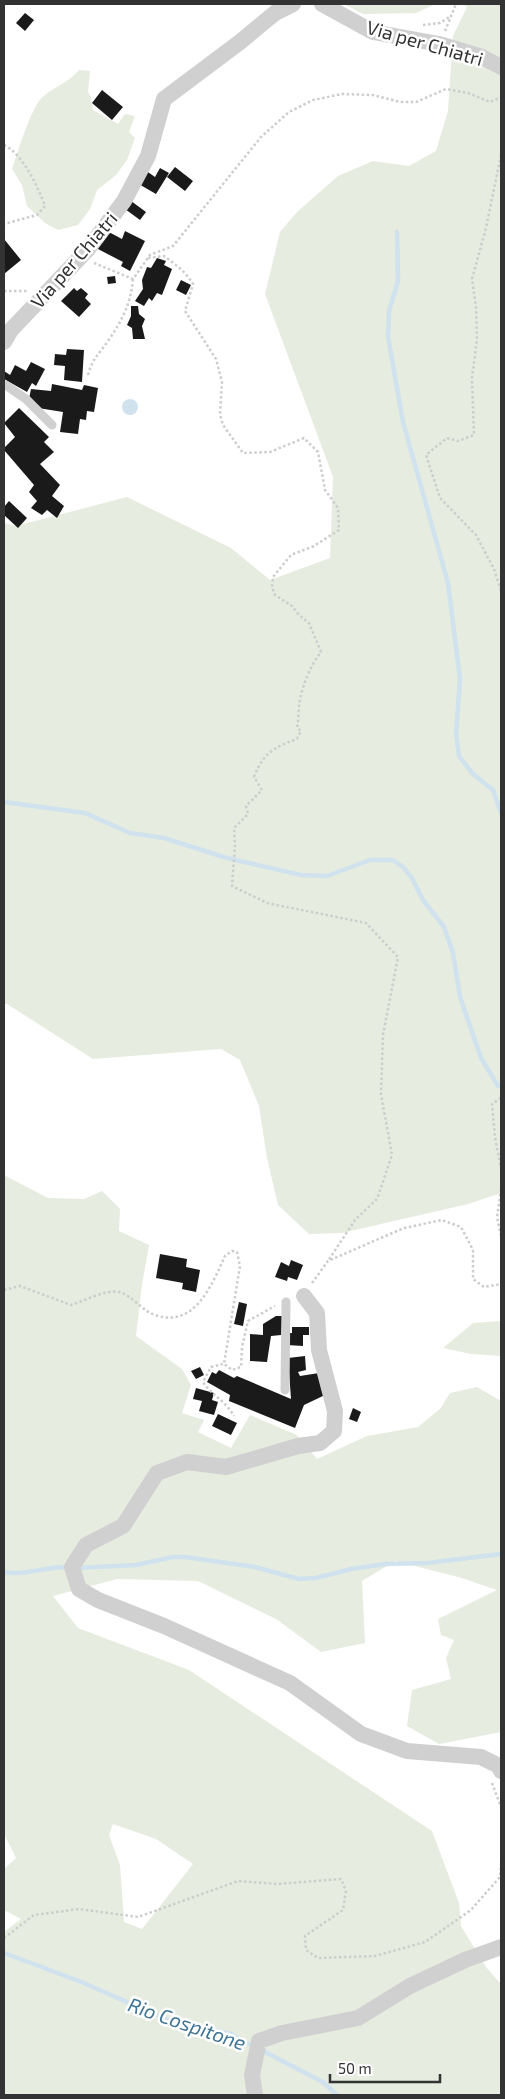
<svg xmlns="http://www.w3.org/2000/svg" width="505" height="2099" font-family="'Exo 2',sans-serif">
  <rect width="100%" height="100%" fill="#fff"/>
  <path fill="#e6ecdf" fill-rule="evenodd" d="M344 4H435L416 13 363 14Z
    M463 4H501V1193L468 1204 342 1233 309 1234 278 1205 267 1158 259 1106 240 1060 221 1049 93 1059 7 1004H4V523L16 526 127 497 231 548 270 580 330 558 333 477 265 294 280 232 297 212 338 176 373 161 409 166 436 151 448 111 453 36 467 7Z
    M79 70 90 71 88 92 91 97 93 110 118 124 125 114 135 116 129 132 135 138 127 160 116 175 97 190 90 209 78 225 58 230 45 223 27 206 22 185 12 169C18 151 29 115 39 101 49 88 68 84 79 70Z
    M4 1175 48 1198 84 1199 102 1191 120 1209 119 1231 149 1245 142 1285 136 1336 182 1369 191 1385 182 1413 204 1420 198 1432 231 1448 250 1415 297 1435 317 1459 367 1436 418 1427 440 1409 450 1393 477 1387 501 1401V1732L439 1744 407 1726 412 1690 451 1679 446 1658 454 1640 441 1635 438 1619 497 1590 462 1578 395 1561 362 1581 365 1643 321 1652 276 1619 198 1581 117 1579 53 1596 78 1628 189 1670 432 1831 459 1903 461 1926 486 1967 501 1984V2095H4V1932L21 1919 4 1910V1869L16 1858 4 1834ZM113 1824 156 1839 193 1864 142 1929 124 1922 120 1865 109 1835Z
    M501 1321V1356L471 1354 443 1348 473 1323Z"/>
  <path fill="#cfe2ee" d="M122 407a8 8 0 1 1 16 0a8 8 0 1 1-16 0Z"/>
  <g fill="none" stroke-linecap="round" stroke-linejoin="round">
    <path stroke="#cfe2ee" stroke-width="4.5" d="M397 232 398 281 389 311 388 337 403 422 448 583 460 679 456 734 459 756 473 774 493 790 501 813
      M4 802 85 813 130 833 164 838 227 858 301 875 327 876 370 860H393L403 867 412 878 423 900 444 927 453 953 460 997 481 1058 498 1086
      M76 1568 136 1565 173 1557H185L255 1567 299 1579 316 1578 351 1569 385 1564 427 1563 501 1554
      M4 1572C26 1576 46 1566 69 1567
      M4 1953 79 1981 168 2020 231 2034 254 2047
      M261 2050 323 2082 337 2095"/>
  </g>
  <path fill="#1a1a1a" d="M25 13 34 20 25 31 16 23Z
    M102 90 123 107 112 120 92 103Z
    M175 167 193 181 185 191 167 177Z
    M160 168 169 173 156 194 137 183 145 170 155 177Z
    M131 201 146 212 140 220 125 209Z
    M105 230 122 239 125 231 145 241 130 271 121 266 123 262 96 248Z
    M4 239 21 260 4 274Z
    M157 258 166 261 164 265 172 269 162 295 157 293 152 301 149 298 144 306 135 301 143 289 142 280 147 267 151 268Z
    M115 276 116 283 108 284 107 277Z
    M181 280 191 285 186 295 176 290Z
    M74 288 77 291 81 288 88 294 85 298 91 304 79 317 61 301Z
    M131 306H138L139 314 145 319 142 326 145 339H133L132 328 127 325 131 316Z
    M67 349 84 350 82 382 64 380 65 366 54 365 55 354 66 355Z
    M31 362 45 369 36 386 32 383 27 392 4 379V371L10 375 15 365 26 371Z
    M52 384 82 390 84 385 98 388 94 412 87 411 86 420 80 419 78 434 60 432 63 412 38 408 29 399 31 389 51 391Z
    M19 408 49 437 44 442 54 452 40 464 60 485 52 496 64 506 57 518 47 510 42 515 31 508 37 501 29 492 34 485 4 450V448L15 437 4 423Z
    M9 501 27 518 18 528 4 515V507Z
    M160 1254 187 1259 186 1267 200 1270 196 1292 182 1289 183 1283 156 1278Z
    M291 1260 303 1265 297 1280 288 1277 287 1281 275 1277 281 1262 289 1266Z
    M239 1302 247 1304 243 1326 234 1324Z
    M276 1316H283L281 1335 271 1336 267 1362 250 1361V1334L263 1335V1324Z
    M292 1327H309V1335H303V1346L287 1345V1333H292Z
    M305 1356 306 1370 298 1372 300 1376 319 1373 325 1395 304 1405 295 1428 229 1401 230 1395 207 1382 212 1372 216 1374 219 1370 234 1378 237 1376 291 1399 288 1358Z
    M200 1367 204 1375 196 1379 191 1371Z
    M196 1388 214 1393 212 1400 218 1402 214 1415 199 1411 202 1401 193 1399Z
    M353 1408 361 1412 357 1422 349 1419Z
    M218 1414 237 1423 231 1435 212 1426Z"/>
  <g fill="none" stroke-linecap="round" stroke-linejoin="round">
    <path stroke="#cdcdcd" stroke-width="2.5" stroke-dasharray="2.5 2.5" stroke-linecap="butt" d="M423 25 440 23 451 16
      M445 31 456 4
      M4 145C23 154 38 187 45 206L37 215 4 224
      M501 155 486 228 472 279 476 307 477 339 472 378 474 435 458 441 447 438 426 455 440 498 476 535 494 569 501 591
      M148 258 164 256C175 264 186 272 193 284L185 311 216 359 222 382 220 415 223 425 243 453 270 452 304 438 318 452 325 490 338 508 339 530 314 546 291 555 273 577 272 587 275 595 292 606 299 615 309 623 321 652C311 665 303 683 300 700 298 709 299 718 297 728L301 731 297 739C273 748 264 752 254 777L262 790 246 806 248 814 234 828 235 847 232 886 267 903 366 923 398 957 383 1035 381 1094 392 1155 377 1199 355 1220 328 1261
      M94 263 133 279 150 255 173 246 261 137 289 112 313 100 342 94 373 95 400 102H416L446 89 468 93 490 102 501 97
      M4 291H27
      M88 375C92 359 99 354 108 341 122 321 131 303 133 279
      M501 1098 492 1104 495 1137 501 1169
      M501 1189 497 1217 501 1236
      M312 1283 328 1261 404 1228 442 1220 461 1227 473 1250V1279L484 1287 501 1284
      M4 1290 20 1286 71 1305C84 1301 107 1289 119 1292 132 1295 142 1311 155 1315 195 1329 212 1284 225 1256L232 1251 237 1252 240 1266 224 1364 232 1370 241 1367 242 1347 248 1321 275 1306
      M223 1364 211 1367 203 1382C211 1395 225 1400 234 1416
      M492 1783 501 1807
      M4 1938 34 1915 79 1909 138 1917 238 1881 277 1884 341 1879 346 1891 343 1910 305 1936 306 1950 318 1958 375 1956 425 1942 471 1910 500 1877 501 1863"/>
    <path stroke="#d0d0d0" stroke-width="9" d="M4 384 26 399 52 425
      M285 1390 286 1302"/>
    <path stroke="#d0d0d0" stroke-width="16" d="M322 4 373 32 439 44 482 57 501 67
      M4 342 11 330 88 249 124 201 148 156 164 99 240 42 275 13 293 4
      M304 1296 317 1313 319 1350 335 1411 334 1431 320 1443 298 1446 226 1467 187 1462 157 1473 123 1526 86 1545 72 1567 79 1589 98 1600 164 1626 290 1683 361 1734 407 1751 481 1757 499 1766 501 1771
      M255 2095 252 2075 259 2041 282 2033 358 2018 410 1986 465 1960 501 1947"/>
  </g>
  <g text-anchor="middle" stroke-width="5" stroke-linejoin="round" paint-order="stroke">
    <g font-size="19" fill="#333" stroke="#fff">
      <text transform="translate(425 43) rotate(16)" y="7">Via per Chiatri</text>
      <text transform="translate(74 260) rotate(-49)" y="7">Via per Chiatri</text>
    </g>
    <g font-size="20" font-style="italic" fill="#3f7597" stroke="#fff">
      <text transform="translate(187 2024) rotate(19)" y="7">Rio Cospitone</text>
    </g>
  </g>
  <rect width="505" height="2099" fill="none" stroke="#333333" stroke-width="10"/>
  <path d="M330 2074v8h110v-8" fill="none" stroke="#333333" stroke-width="2.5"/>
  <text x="338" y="2074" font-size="15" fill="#333333" stroke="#ffffff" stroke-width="4" paint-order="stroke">50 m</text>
</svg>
